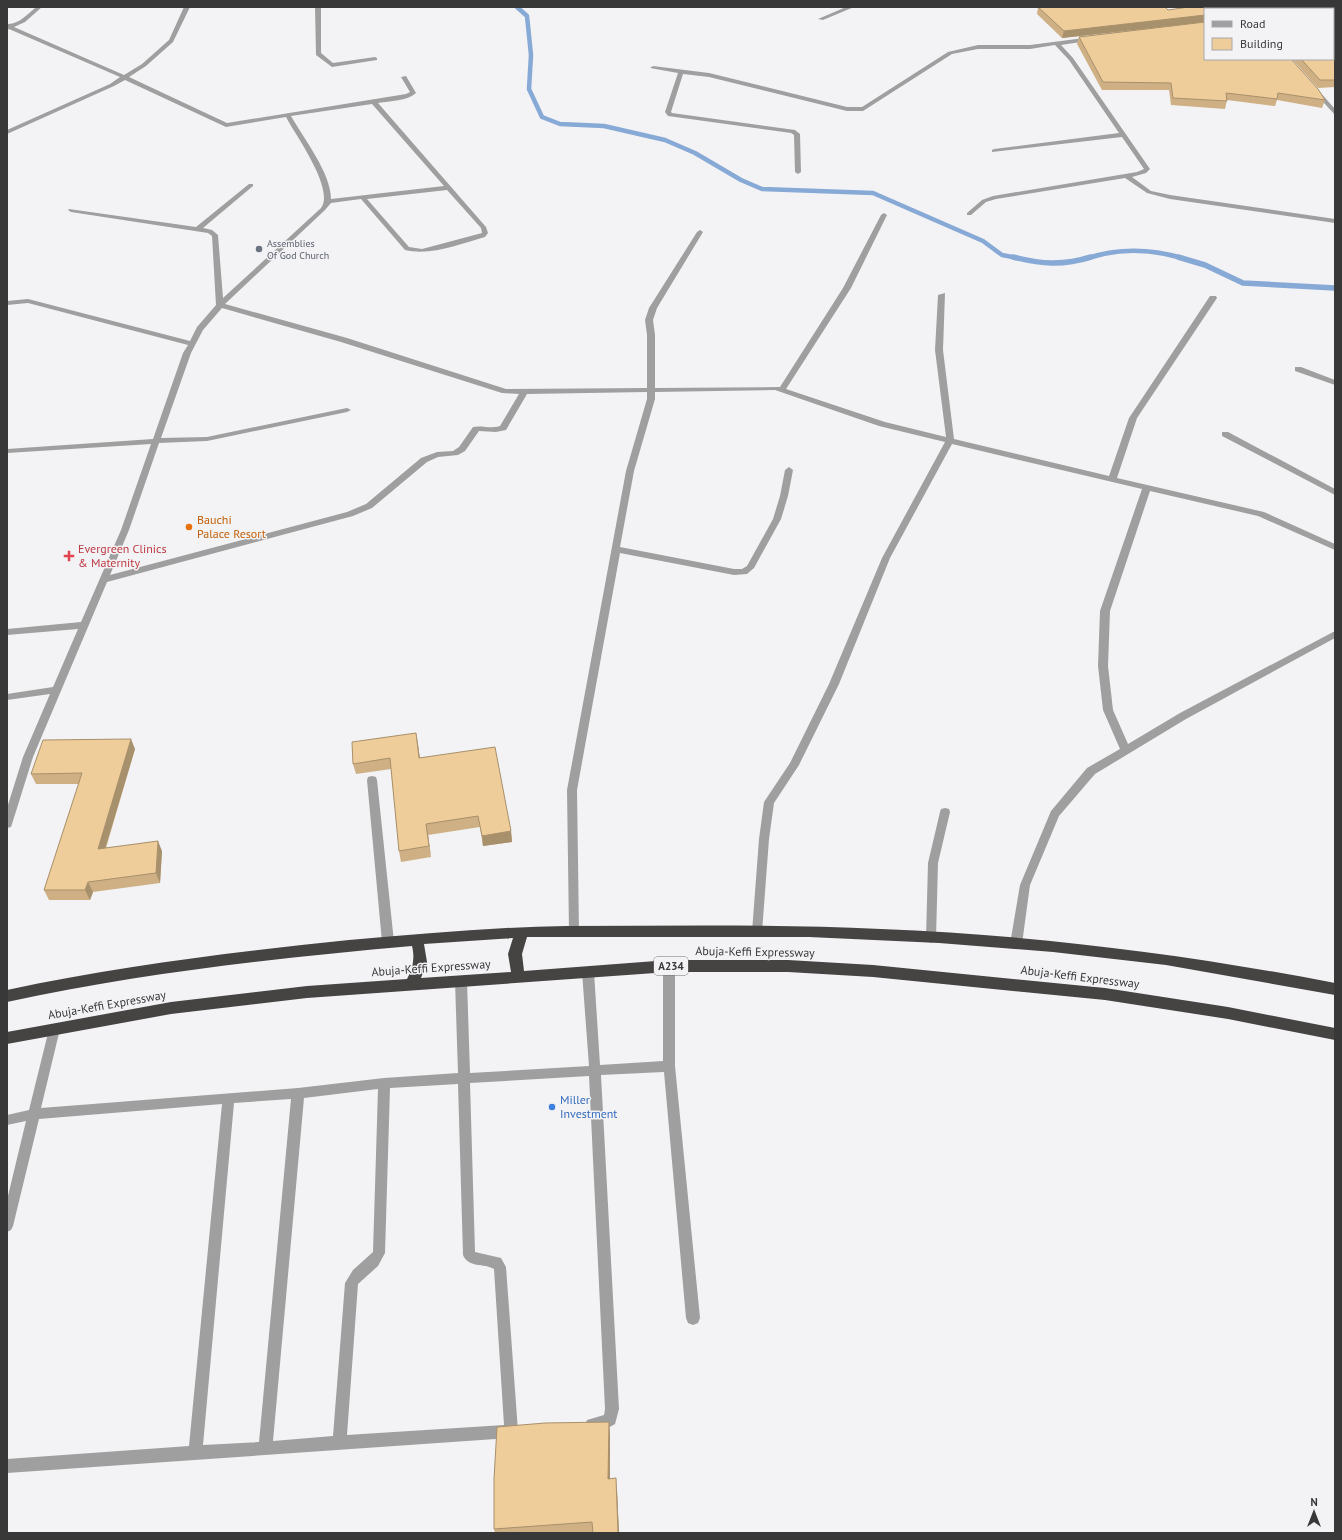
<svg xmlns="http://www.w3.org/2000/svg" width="1342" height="1540" font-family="'PT Sans',sans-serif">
  <rect width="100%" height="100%" fill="#f3f2f5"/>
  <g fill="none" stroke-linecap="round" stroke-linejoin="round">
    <path stroke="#87a9d6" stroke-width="4.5" d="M517 7 527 16 531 55 529 89 542 117 560 124 604 126 665 140 695 153 741 180 762 189 873 193 983 241 1002 255 1018 258
      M1088 258C1119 248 1151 249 1182 258"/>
    <path stroke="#87a9d6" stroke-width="5.5" d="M1013 257C1042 264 1062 266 1091 257
      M1178 257 1205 265 1243 283 1335 288"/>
    <path fill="#a09f9f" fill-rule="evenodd" d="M36 7H42L25 22 14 27 124 75 142 64 169 40 184 7H190L173 42 146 66 129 77 227 123 406 94 410 92 401 77 406 76 416 93C407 101 390 101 378 103L486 227 488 233 485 237C460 244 431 256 405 250L361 199 331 203 325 210 225 304 347 338 506 389 647 388V335L645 320 649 308 697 232 700 230 703 232 657 308 653 320 655 335V388L780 387 843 288 881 215 884 213 887 215 851 288 786 389 885 422 946 437 935 350 938 295 945 293 943 350 954 439 1109 476 1129 418 1210 296H1216L1217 298 1137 418 1117 478 1264 512 1335 544V550L1258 516 1150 491 1110 611 1108 666 1113 710 1128 744 1180 713 1335 631V638L1186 719 1095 774 1059 816 1030 885 1022 944 1020 947 1016 949 1012 947 1010 944 1020 885 1051 811 1087 768 1120 749 1103 710 1098 666 1100 611 1142 489 952 444 890 558 839 684 799 765 774 803 769 839 762 932 761 935 757 937 753 935 752 932 759 839 764 802 790 763 829 684 882 558 945 442 879 426 775 390 655 392V399L634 471 620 547 734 569H742L747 566 773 519 780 496 785 470 789 467 793 470 788 496 781 519 754 568 747 574 734 575 620 553 577 790 579 931 578 934 574 936 570 934 569 931 567 790 626 471 647 399V392L527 394 506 430 496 432 479 431 465 451 458 455 438 457 427 462 372 508 353 516 107 582 33 757 12 824 11 827 7 828V808L23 757 50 694 7 700V694L53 687 78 629 7 635V629L81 622 121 530 151 444 7 453V449L153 439 183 353 188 345 28 303 7 305V301L28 299 190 341 197 327 216 305 212 236 208 233 71 212 68 210 69 209 196 227 249 184H253V186L203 228 212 230 218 235 223 298 321 208C335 189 296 136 286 117L226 127 125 80 114 86 7 134V130L110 84 120 77 9 29 7 30V24C18 25 28 14 36 7ZM372 104 444 186 331 199C331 173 304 139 291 116ZM447 190 481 228 482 233 422 249 409 247 367 199ZM222 308 341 342 502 393 519 394 500 426C491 429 482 425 473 427L459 447 453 451 437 452 421 458 366 504 347 512 110 575 129 530 159 443 207 441 347 412 351 410 347 408 207 437 161 438 191 353 203 330Z
      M315 7H321V53L333 63 375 57 377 58V60L332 67 316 55Z
      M846 7H854L823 20 818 19Z
      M1292 7H1300L1304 9H1296Z
      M1092 37 1095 39 1094 40 1061 45 1073 58 1150 169 1146 173 1132 177 1151 191 1170 195 1335 219V223L1170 199 1147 193 1125 178 996 199 986 202 971 215H967V213L982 200 993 196 1137 172 1144 169 1122 137 992 152V150L994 149 1119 133 1069 60 1055 45 1030 49H978L952 54 863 111H847L709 77 683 74 671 112 672 113 795 130 800 134 801 172 798 174 795 172 794 135 791 133 668 116 665 112 678 73 650 68 653 66 709 73 847 107H862L948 52 978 45H1030Z
      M1315 91H1319L1335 109V115L1315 93Z
      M1295 367H1301L1335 380V385L1295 371Z
      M1222 432H1228L1335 489V495L1222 436Z
      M372 776 376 777 377 780 394 942 392 945 388 947 384 945 382 942 367 780 368 777Z
      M945 808 949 809 950 812 938 863 936 938 935 941 931 943 927 941 926 938 928 863 940 812 941 809Z
      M669 961 673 963 675 966V1066L700 1318 698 1323 693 1325 688 1323 686 1318 664 1072 601 1075 619 1409 615 1424C606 1429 597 1434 587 1430L585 1425 587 1420 604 1415 605 1409 589 1076 470 1083 475 1252 501 1258 506 1267 518 1431 516 1436 511 1438 7 1473V1459L189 1446 222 1104 39 1119 13 1226 11 1230 7 1232V1200L26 1121 7 1125V1115L29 1110 50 1025 54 1024 58 1025 60 1029 41 1108 298 1088 384 1078 458 1073 455 981 457 978 461 976 465 978 467 981 470 1073 589 1066 582 972 584 969 588 967 592 969 594 972 600 1065 663 1061V966L665 963ZM458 1084 463 1255C468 1268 484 1263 494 1269L504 1425 347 1435 358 1284 378 1266 385 1253 390 1088ZM378 1089 373 1252 353 1270 345 1283 333 1436 273 1441 304 1098ZM291 1099 259 1442 203 1445 234 1103Z"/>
    <path fill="#464343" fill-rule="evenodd" d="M566 926C671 926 776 924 881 929 1034 935 1185 954 1335 983V995L1166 965 1053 952 939 943 809 937H527L522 954 524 971 669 960H788L873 965 1105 988 1228 1007 1335 1028V1040L1228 1019 1105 1000 873 977 788 972H669L307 998 171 1014 7 1044V1032L171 1002 307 986 407 979C413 968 415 958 412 946 276 958 141 973 7 1002V990C120 966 234 952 349 940 421 934 494 927 566 926ZM513 938 508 954 511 972 421 978 427 962 424 944Z"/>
  </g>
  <path fill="#ceb084" d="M1038 7 1168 10 1205 9V59L1325 100 1322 108 1277 100 1275 106 1227 100 1225 109 1171 105 1169 90H1102L1077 44 1079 37 1172 26 1062 38 1037 14Z
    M1319 7H1335V87L1318 88 1292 59H1333L1325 9Z
    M416 733 420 758 511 831 512 842 483 846 480 827 428 835 431 857 401 862 399 851 391 769 356 774 353 764Z
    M135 749 106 848 162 851 160 883 93 892 90 900H49L44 890 79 784H36L31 774Z
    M609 1422 610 1435V1479L617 1491 619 1533H495L494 1529Z"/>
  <path fill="#a7906c" d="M1205 15V22L1062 38 1064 31Z
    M416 733 418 744 421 769 419 758Z
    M131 739 135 749 102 859 98 849Z
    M426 824 428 835 431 857 429 846Z
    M511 831 512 842 483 846 482 836Z
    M158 841 162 851 160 883 156 873Z
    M88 882 93 892 90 900 85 890Z
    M609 1422 610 1435V1491L608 1479Z
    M616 1478 617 1491 619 1533H618Z"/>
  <path fill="#efcd9a" stroke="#a7906c" d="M1038 7H1165L1168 10 1189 7H1234L1237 9H1205V15L1064 31Z
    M1335 8 1334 17H1335V80H1320L1301 59H1333V9H1327Z
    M1205 22V59H1291L1318 89 1325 100 1278 93 1277 99 1226 93 1227 101 1173 98 1171 83 1103 82 1079 37Z
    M416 733 419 758 495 747 511 831 482 836 478 816 426 824 429 846 399 851 390 758 353 764 352 742Z
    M131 739 98 849 158 841 156 873 88 882 85 890H44L82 773 31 774 43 740Z
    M609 1422 608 1479 616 1478 618 1533H593L592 1522 494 1529V1479L497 1427 545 1423Z"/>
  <circle fill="#6b7280" stroke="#f3f2f5" stroke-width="1.5" cx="259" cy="249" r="4"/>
  <circle fill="#e8710a" stroke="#f3f2f5" stroke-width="1.5" cx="189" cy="527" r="4"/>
  <path fill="#e0444e" stroke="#f3f2f5" stroke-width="1.5" d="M67 550h4v4h4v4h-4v4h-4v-4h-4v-4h4z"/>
  <circle fill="#3f7fe0" stroke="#f3f2f5" stroke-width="1.5" cx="552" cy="1107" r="4"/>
  <g text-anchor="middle" stroke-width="3" stroke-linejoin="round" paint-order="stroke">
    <g font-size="10" fill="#5b616d" stroke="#f3f2f5" text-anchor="start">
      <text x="267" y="247">Assemblies<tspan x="267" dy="12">Of God Church</tspan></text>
    </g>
    <rect fill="#f3f2f5" stroke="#707071" stroke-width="1" x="654" y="957" width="34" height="18" rx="3"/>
    <g font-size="11" font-weight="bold" fill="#383839">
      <text x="671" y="970">A234</text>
    </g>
    <g font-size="12" fill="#c56008" stroke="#f3f2f5" text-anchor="start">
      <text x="197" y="524">Bauchi<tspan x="197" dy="14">Palace Resort</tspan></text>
    </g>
    <g font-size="12" fill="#be3a42" stroke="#f3f2f5" text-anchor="start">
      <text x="78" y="553">Evergreen Clinics<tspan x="78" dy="14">&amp; Maternity</tspan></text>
    </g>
    <g font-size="12" fill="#383839" stroke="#f3f2f5">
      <text transform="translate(755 952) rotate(1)" y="4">Abuja-Keffi Expressway</text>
      <text transform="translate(431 968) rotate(-4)" y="4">Abuja-Keffi Expressway</text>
      <text transform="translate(1080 977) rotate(7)" y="4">Abuja-Keffi Expressway</text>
      <text transform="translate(107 1005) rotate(-10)" y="4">Abuja-Keffi Expressway</text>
    </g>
    <g font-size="12" fill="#366cbe" stroke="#f3f2f5" text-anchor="start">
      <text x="560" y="1104">Miller<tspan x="560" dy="14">Investment</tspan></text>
    </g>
  </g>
  <rect width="1342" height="1540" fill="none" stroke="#383839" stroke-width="16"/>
  <rect x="1204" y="8" width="130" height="52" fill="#f3f2f5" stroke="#a8a8aa"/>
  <rect x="1212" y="21" width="20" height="6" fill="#a09f9f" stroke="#a8a8aa"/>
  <text x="1240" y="28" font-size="12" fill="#383839">Road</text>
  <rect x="1212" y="38" width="20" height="12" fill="#efcd9a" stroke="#a8a8aa"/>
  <text x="1240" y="48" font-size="12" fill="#383839">Building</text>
  <g transform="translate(1314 1512)" stroke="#f3f2f5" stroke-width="3" paint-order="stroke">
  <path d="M0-3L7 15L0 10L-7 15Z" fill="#383839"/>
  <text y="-6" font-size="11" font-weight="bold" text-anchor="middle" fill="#383839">N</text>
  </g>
</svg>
